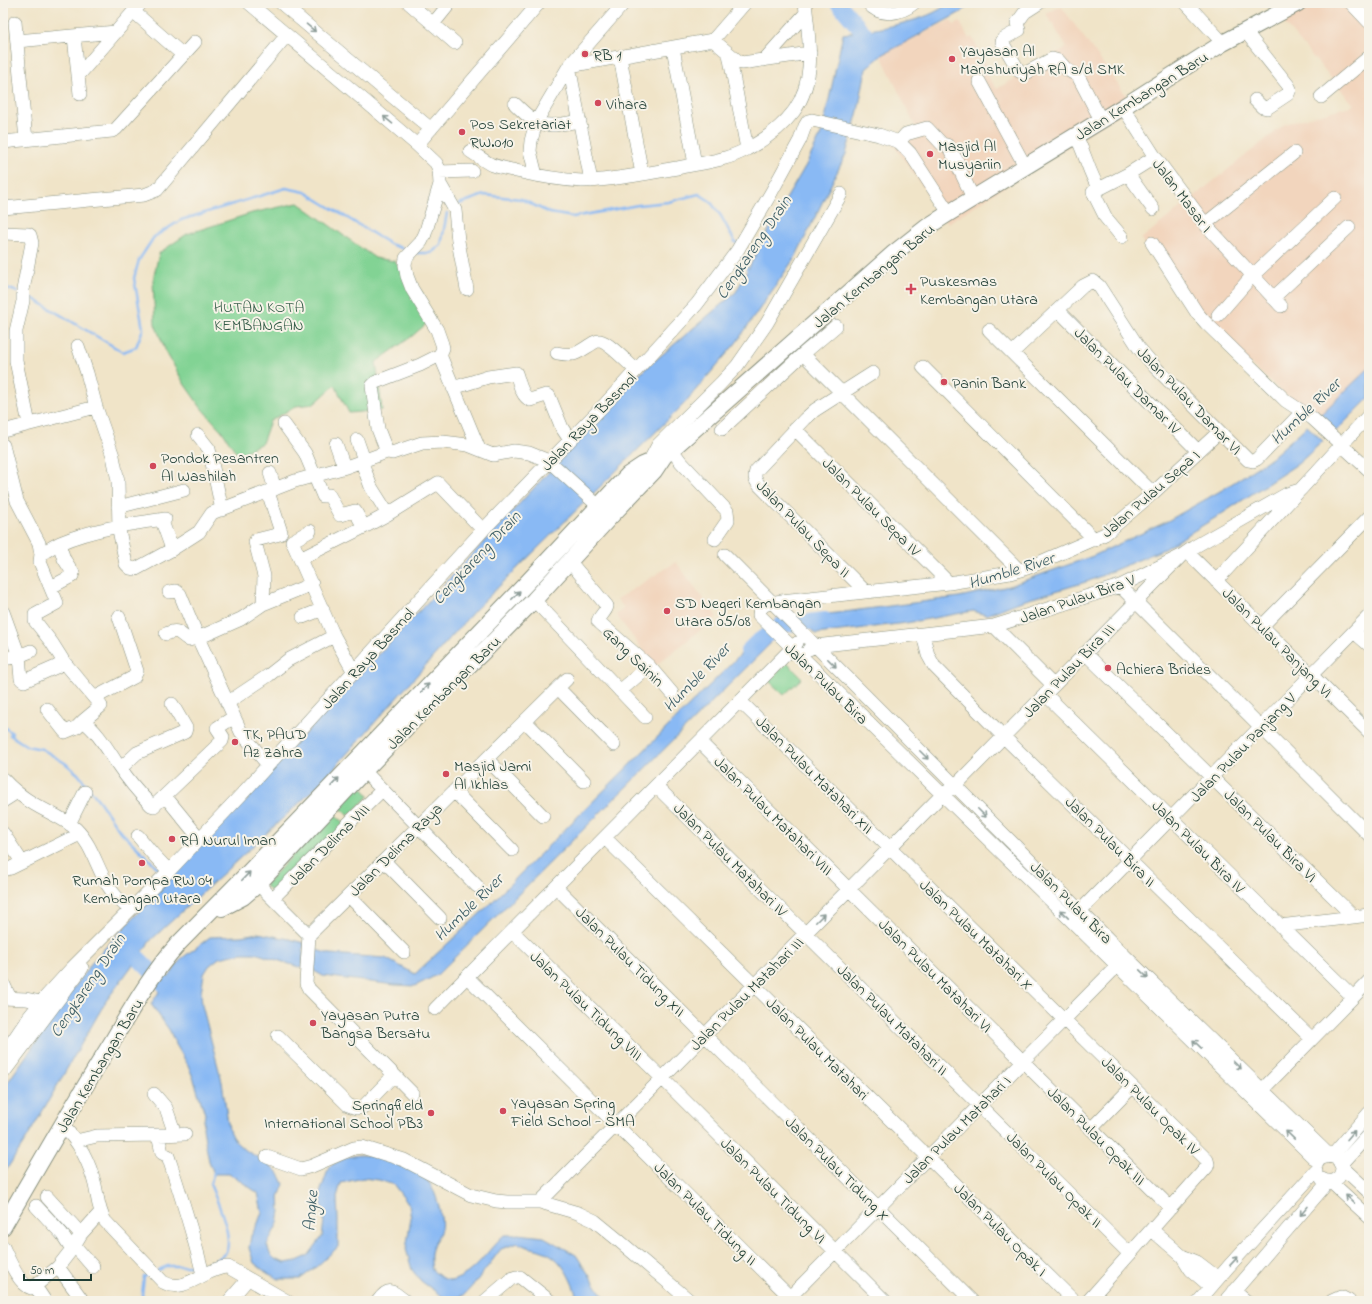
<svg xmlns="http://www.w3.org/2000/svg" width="1372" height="1304" font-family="'Indie Flower',sans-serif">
  <rect width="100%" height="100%" fill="#f7f3e8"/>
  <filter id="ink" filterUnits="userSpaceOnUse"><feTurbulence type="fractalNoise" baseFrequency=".025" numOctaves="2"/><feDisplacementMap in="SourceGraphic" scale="8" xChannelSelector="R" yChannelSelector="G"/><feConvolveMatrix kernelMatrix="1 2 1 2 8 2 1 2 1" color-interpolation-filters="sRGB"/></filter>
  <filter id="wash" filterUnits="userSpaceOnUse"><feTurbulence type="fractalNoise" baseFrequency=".012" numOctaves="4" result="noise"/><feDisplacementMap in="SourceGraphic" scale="16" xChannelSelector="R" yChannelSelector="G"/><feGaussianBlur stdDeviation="0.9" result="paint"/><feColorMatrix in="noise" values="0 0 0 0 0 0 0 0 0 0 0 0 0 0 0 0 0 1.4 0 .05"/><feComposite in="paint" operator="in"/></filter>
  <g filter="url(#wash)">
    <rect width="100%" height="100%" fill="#f0e4c8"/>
    <path fill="#f2d5bd" d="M1296 3 1369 4V373L1319 424 1188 309 1141 239 1285 124 1354 105 1278 16Z
      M1061 6 1133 105 948 223 891 141 917 130 881 55 950 20 954 25 960 22 969 39 972 37 991 73 987 75 997 89 1067 47 1046 14Z
      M676 562 717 617 655 666 616 615 624 608 617 599 622 596Z"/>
    <path fill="#82d394" stroke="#508864" d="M298 203 375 258 394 261 422 293 433 318 411 337 376 362 382 410 349 413 335 385 314 404 296 406 270 421 262 443 238 455 222 431 202 409 185 385 166 352 155 324 153 280 159 253 187 234 252 213Z
      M787 663 802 678 784 695 769 681Z
      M358 784 369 796 348 816 337 804Z
      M333 812 345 825 276 895 265 885Z"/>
    <path fill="#89b9f4" stroke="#547b94" d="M948 3H970L963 11 882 55 866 69 858 111 846 154 796 256 736 343 682 406 474 611 320 784 151 940 106 1001 27 1138 3 1175V1089L93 961 644 370 736 292 779 211 806 165 822 132 843 34C870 30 930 22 948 3Z
      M1369 368V398L1336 431 1320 415Z
      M1307 426 1323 441 1299 463 1223 513 1164 549 1089 581 1019 602 986 615 973 611 906 623 816 634 798 618 959 597 1009 586 1093 556 1164 523 1222 490 1271 458Z
      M761 634 771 643 437 975 415 986 395 985 323 976 314 971 316 950 330 954 385 958 415 974 487 907Z
      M258 933 289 939 304 943 302 968 255 953H242L219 958 209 966 204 974 201 993 202 1005 222 1082 229 1130C236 1152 264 1156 278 1173 281 1176 282 1180 284 1184L279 1197 280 1211 278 1223 267 1245 270 1254 275 1259 285 1263 297 1261 308 1256 322 1237 324 1220 320 1193 329 1167C354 1150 368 1154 395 1163 408 1168 417 1170 427 1180 435 1189 439 1205 441 1217 444 1232 436 1237 432 1249 430 1255 431 1263 432 1270L442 1278 452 1281C476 1273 486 1251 504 1235H513L518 1234 544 1237 576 1255 601 1293 610 1301H578C573 1283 564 1260 545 1252 536 1248 527 1248 518 1243L501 1249 475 1283 464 1295 447 1300 421 1281 412 1270 406 1249 411 1218 409 1205 394 1185 379 1180 363 1178 341 1183 337 1197 338 1220V1247L315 1268 300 1279H279L267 1273 254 1263 249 1248 251 1236 258 1223 262 1212 258 1193 233 1176 229 1174H214L209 1161 205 1141 203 1127 205 1114 194 1080 188 1065 174 1041 170 1031 151 1004 181 959 210 937 241 936Z"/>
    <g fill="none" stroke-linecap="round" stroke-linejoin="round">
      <path stroke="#89b9f4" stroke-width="2.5" d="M459 204 484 195 521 199 550 213 573 217 638 205 668 202 699 194 710 201 721 216 735 242 738 244
        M417 253H431L441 245 447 213
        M740 254 748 271
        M3 287 18 292
        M27 295 123 352 136 347 143 329 134 278 139 260 154 237 181 220 286 188 305 192 390 244 407 250
        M3 726 12 733 10 735 27 746 42 749 65 763 78 774 100 802 119 830 159 869
        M205 1265H208C213 1261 223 1257 226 1252 234 1237 216 1198 210 1184L215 1170
        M158 1270 168 1266H196
        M143 1301 142 1294 144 1277 150 1274"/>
      <path stroke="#89b9f4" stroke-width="16" d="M838 3 862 31 875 44
        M748 651 756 643 781 625 825 620
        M131 951 179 999"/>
    </g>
  </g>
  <g filter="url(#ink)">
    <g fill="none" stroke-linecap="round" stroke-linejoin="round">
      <defs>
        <path id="minor" d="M249 3 417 145 436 163 439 169 440 184 425 234 421 242 406 258 405 265 407 276 412 289 437 330 442 344 443 348 440 355 479 449
          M281 3 431 129
          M409 3 455 43
          M868 3C880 18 901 14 914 3
          M1039 3 1025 12 1017 23 1019 30 1003 39 1002 42 1019 71 1023 73 1028 72 1052 59 1059 61 1066 69 1078 76 1101 120
          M1186 3 1223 43
          M1351 3 1369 22
          M134 12 183 55
          M15 22 26 140
          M433 24 450 3
          M1245 31 1288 85 1290 89 1288 94 1267 108 1262 107 1255 100
          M74 36 80 94
          M713 40 738 61 742 63 810 53
          M17 41 116 32
          M673 48 695 164
          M729 54 747 149
          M620 57 642 174
          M764 60 806 13
          M569 66 713 40 745 3
          M569 66 591 181
          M78 76 141 3
          M979 81 1025 166
          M1321 97 1369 57
          M515 104C541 130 545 127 580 121
          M1123 107 1155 157 1205 224 1281 306
          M1076 136C1085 153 1089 173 1099 189
          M3 142 112 131 116 129 195 42
          M899 142 906 134 927 128 942 144 947 145 957 161 958 166 973 198
          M417 145 539 3
          M470 151C476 155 483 160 490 164 498 167 508 169 516 171 538 176 560 180 582 181 611 181 648 173 677 168 700 163 726 161 747 149 764 140 782 127 794 111 817 78 809 40 805 3
          M439 172 472 171
          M1128 174 1153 209
          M536 175 530 151 531 141 536 122 569 66 624 3
          M440 184 455 210 458 241 467 289
          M3 208 144 195 157 190 287 35
          M1205 224 1294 153
          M3 233 28 234 30 235 32 243 23 290V301L16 331V361L29 424
          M1122 237 1106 218 1093 192 1128 174 1155 157
          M1152 243 1197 313 1206 323 1286 401 1312 418 1369 470
          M1273 298 1349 227
          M1058 310 1198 451
          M1218 315 1252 276 1335 198
          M989 330 1153 493
          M78 346 87 373 96 407
          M557 353C562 354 568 355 573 354 581 353 594 340 600 341 608 342 629 364 636 370
          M1012 353 1083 286 1093 281 1099 286 1139 348 1155 367 1248 460 1253 461 1257 459 1302 412
          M803 354 836 326
          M923 367 1095 540
          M453 388 488 377 516 373C519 381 521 396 530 400L546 395 549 396 562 428 570 440
          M284 424 305 453 323 496 329 495 340 515 355 511 364 527 388 514 438 483 483 530
          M722 429 803 354 1019 570
          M795 429 949 583
          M3 431 96 407 113 456 118 481 119 530 126 564 130 568 136 569 171 550 199 532 212 513 295 481 346 467 387 452 392 453 422 443 443 442 468 445 493 455 514 451 529 453 549 461 605 512
          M1219 432 1153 493 1105 534 1027 568 1010 573 949 583 781 601C772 603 759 603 759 615L1318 1162
          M198 435 209 449 222 510
          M357 440 364 460
          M336 444 344 467
          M3 445 17 501 39 543 41 554 40 562 57 603 35 615V621L52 643 64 662 101 706 83 721C97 731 106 747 116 762 126 777 138 792 151 805L154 806 222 741 223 737 217 728 234 717
          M671 449 681 462 727 511 728 520 715 539
          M387 452 378 429 372 386 376 382 420 365 440 355
          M361 460 371 487 388 514
          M649 462 658 445 720 384 737 366 767 323 841 194
          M270 473 275 489
          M118 507 184 490
          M163 524 172 549
          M310 531 292 541 334 636 354 672
          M1187 552 1369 732
          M41 554C47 551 53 546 60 543 93 529 130 524 165 519
          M725 555 1126 957 1330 1156
          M300 559 364 527
          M570 562 607 606C606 612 600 615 598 621L600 623 649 666 672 693
          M1216 581 1299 491
          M1120 586 1369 835
          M51 587 72 576 73 573 64 559 60 547
          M865 591 759 485C755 480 754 477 756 471L805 419 815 410 873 373
          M534 600 645 717
          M263 604 264 576 255 542 256 540 280 534 281 532 268 492
          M3 612 19 656 3 659
          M303 617 323 609
          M994 626 1053 685
          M1262 626 1369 517
          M1354 632 1369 645
          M166 634C179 628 179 634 189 640L198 638 180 594 176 591 169 592
          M923 635 928 655 934 666 1003 736 1312 1039
          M809 649 815 646 994 626 1120 586 1181 556 1194 547 1287 494 1300 490 1369 415
          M31 651 19 656 21 679 24 681 56 667 64 662
          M1085 653 1354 917
          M558 688 614 745
          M620 691 649 666
          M1045 694 1353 997
          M94 698 134 677 137 671 119 617
          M740 701 1207 1160 1208 1164 1207 1167 1088 1301
          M227 703 269 675 288 660 334 636
          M47 709 65 732 77 727 83 721
          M525 721 584 781
          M700 742 1171 1208
          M487 759 543 816
          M268 765 241 732 198 638 241 619 263 604 312 584
          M121 768 137 753 185 732 186 728 172 704
          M364 771 477 886
          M3 779C12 789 22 797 34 804 47 812 64 818 76 829 94 847 97 871 111 890 116 898 124 904 130 910
          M656 786 1130 1254
          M454 791 512 850
          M165 796 200 839
          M3 801 17 792
          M69 824 85 792
          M3 833 22 862
          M138 836 152 853 169 871
          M605 838 1074 1301
          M384 861 440 918
          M3 870 11 868 80 834
          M258 884 309 935
          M556 887 972 1301
          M349 896 404 952
          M273 898 382 790
          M1080 911 1369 616
          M1280 926 1369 915
          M513 932 662 1078 885 1301
          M467 977 794 1301
          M3 983 10 998
          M3 998 26 999 41 1002
          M435 1009 797 643
          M278 1036 348 1105 356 1108 363 1107 394 1075
          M7 1067 4 1059V1054L29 1017 41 1002 72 968 167 873 240 796 483 530 606 403 697 304 737 251 771 193 800 140 805 126 808 121 812 120 879 135 899 142 910 153 949 213
          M4 1072 82 968
          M1262 1090 1369 981
          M412 1093 309 989 306 983 309 935 567 679
          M154 1094 166 1108 175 1134
          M62 1126C79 1140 90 1164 95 1185 98 1198 98 1209 105 1221L163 1282C186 1295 205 1267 228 1267L287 1301
          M1091 1129 1132 1087
          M158 1135 162 1153 168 1156C181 1196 194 1235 203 1275
          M76 1141 97 1136 158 1135 185 1134
          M1332 1156 1369 1113
          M267 1157 301 1169 312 1166 354 1148 362 1147 404 1160 471 1195 496 1201 507 1202H540L578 1213 595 1221 617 1239 690 1301
          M1322 1158 1330 1156 1338 1159 1342 1167 1369 1192
          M1341 1165 1369 1134
          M1322 1179C1332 1185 1342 1179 1342 1167
          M1331 1182 1369 1217
          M47 1197 81 1234
          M540 1202 942 795 955 786 1181 556
          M36 1206 62 1234 72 1249
          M1152 1230 1182 1256 1191 1270 1211 1287
          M74 1245 93 1267
          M3 1247C8 1258 19 1285 31 1288L35 1286 58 1267 72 1249 81 1234 100 1213
          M1182 1256 1197 1262 1218 1278
          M58 1267 83 1301
          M35 1286 45 1301
          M1234 1291 1246 1301
          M229 1301 248 1279
          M378 1301C389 1286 392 1291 405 1301
          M485 1301 511 1279 516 1277H520L550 1301
          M786 1301 1122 961
          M1199 1301 1229 1266 1316 1171
          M1226 1301 1329 1181
          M1332 1301 1341 1297 1349 1301"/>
        <path id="major" d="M222 908 243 897 258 884 364 771 429 704 488 647 534 600 610 517 654 471 664 456
          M3 1227C39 1165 74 1103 112 1042 132 1008 152 973 178 944L248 873 523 587 628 475 643 465 664 456 894 253 927 227 949 213 1123 107 1223 43 1298 3"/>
      </defs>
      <use href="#minor" stroke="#88907e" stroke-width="14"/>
      <use href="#major" stroke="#88907e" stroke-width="18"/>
      <use href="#minor" stroke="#fff" stroke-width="13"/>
      <use href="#major" stroke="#fff" stroke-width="16"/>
    </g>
    <defs><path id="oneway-shaft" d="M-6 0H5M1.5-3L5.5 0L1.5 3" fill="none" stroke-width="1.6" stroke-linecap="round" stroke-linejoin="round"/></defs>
    <g stroke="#8f9e9a">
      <use href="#oneway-shaft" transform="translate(311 28) rotate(40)"/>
      <use href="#oneway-shaft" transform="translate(388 120) rotate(-140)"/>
      <use href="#oneway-shaft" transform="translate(516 595) rotate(-46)"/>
      <use href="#oneway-shaft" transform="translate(832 663) rotate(45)"/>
      <use href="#oneway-shaft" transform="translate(425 688) rotate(-46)"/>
      <use href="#oneway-shaft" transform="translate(924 755) rotate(45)"/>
      <use href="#oneway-shaft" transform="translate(335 782) rotate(-47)"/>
      <use href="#oneway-shaft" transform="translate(982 813) rotate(45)"/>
      <use href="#oneway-shaft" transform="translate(246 876) rotate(-46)"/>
      <use href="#oneway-shaft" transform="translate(1064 914) rotate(-136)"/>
      <use href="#oneway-shaft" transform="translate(820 918) rotate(-45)"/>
      <use href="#oneway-shaft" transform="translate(1144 974) rotate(44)"/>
      <use href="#oneway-shaft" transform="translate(1197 1044) rotate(-136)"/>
      <use href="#oneway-shaft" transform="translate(1237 1065) rotate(44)"/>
      <use href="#oneway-shaft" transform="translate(1290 1135) rotate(-136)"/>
      <use href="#oneway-shaft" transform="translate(1351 1135) rotate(-49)"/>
      <use href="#oneway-shaft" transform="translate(1350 1199) rotate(-137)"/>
      <use href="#oneway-shaft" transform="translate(1304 1211) rotate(131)"/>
      <use href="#oneway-shaft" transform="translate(1234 1261) rotate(-47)"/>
    </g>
  </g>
  <g fill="#d1495b" stroke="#f7f3e8" stroke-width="1.5">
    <circle cx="585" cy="54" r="4"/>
    <circle cx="952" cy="59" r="4"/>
    <circle cx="598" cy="103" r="4"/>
    <circle cx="462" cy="132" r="4"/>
    <circle cx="930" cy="154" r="4"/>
    <path d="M909 283h4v4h4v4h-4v4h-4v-4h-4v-4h4z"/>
    <circle cx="944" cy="382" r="4"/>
    <circle cx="153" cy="466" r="4"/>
    <circle cx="667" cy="611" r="4"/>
    <circle cx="1108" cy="668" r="4"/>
    <circle cx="235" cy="742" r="4"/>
    <circle cx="446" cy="774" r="4"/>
    <circle cx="172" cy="839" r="4"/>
    <circle cx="142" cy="863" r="4"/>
    <circle cx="313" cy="1023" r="4"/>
    <circle cx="503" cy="1111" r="4"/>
    <circle cx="431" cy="1113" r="4"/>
  </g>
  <g text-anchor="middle" stroke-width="4" stroke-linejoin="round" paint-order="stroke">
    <g font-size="16" fill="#1f3d34" stroke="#f7f3e8" text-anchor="start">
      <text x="960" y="56">Yayasan Al<tspan x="960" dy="18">Manshuriyah RA s/d SMK</tspan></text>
      <text x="593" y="60">RB 1</text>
      <text x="606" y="109">Vihara</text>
      <text x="470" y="129">Pos Sekretariat<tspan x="470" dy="18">RW.010</tspan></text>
      <text x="938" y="151">Masjid Al<tspan x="938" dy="18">Musyariin</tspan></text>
      <text x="920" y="286">Puskesmas<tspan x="920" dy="18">Kembangan Utara</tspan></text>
      <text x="952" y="388">Panin Bank</text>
      <text x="161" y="463">Pondok Pesantren<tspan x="161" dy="18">Al Washilah</tspan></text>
      <text x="675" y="608">SD Negeri Kembangan<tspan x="675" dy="18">Utara 05/08</tspan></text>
      <text x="1116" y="674">Achiera Brides</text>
      <text x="243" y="739">TK, PAUD<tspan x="243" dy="18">Az Zahra</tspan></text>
      <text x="454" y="771">Masjid Jami<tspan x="454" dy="18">Al Ikhlas</tspan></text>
      <text x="180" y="845">RA Nurul Iman</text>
      <text x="142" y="885" text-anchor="middle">Rumah Pompa RW 04<tspan x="142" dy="18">Kembangan Utara</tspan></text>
      <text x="321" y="1020">Yayasan Putra<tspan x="321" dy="18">Bangsa Bersatu</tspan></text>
      <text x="511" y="1108">Yayasan Spring<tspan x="511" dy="18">Field School - SMA</tspan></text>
      <text x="423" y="1110" text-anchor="end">Springfield<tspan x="423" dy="18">International School PB3</tspan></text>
    </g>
    <g font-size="16" fill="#1f3d34" stroke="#f7f3e8">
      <text transform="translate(1141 95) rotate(-32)" y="6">Jalan Kembangan Baru</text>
      <text transform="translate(1183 195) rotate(53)" y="6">Jalan Masar I</text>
      <text transform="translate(873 275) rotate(-40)" y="6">Jalan Kembangan Baru</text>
      <text transform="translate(1128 380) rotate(45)" y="6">Jalan Pulau Damar IV</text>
      <text transform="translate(1190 400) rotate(46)" y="6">Jalan Pulau Damar VI</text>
      <text transform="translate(588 421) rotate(-46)" y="6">Jalan Raya Basmol</text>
      <text transform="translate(1150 493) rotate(-41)" y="6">Jalan Pulau Sepa I</text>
      <text transform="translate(872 506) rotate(45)" y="6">Jalan Pulau Sepa IV</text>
      <text transform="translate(804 528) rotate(46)" y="6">Jalan Pulau Sepa II</text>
      <text transform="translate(1077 598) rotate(-19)" y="6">Jalan Pulau Bira V</text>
      <text transform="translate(1278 642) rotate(45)" y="6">Jalan Pulau Panjang VI</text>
      <text transform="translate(634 656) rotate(44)" y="6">Gang Sainin</text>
      <text transform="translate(367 658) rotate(-48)" y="6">Jalan Raya Basmol</text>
      <text transform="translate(1068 670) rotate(-46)" y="6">Jalan Pulau Bira III</text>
      <text transform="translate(827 683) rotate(44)" y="6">Jalan Pulau Bira</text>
      <text transform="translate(443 692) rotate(-45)" y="6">Jalan Kembangan Baru</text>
      <text transform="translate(1242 747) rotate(-46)" y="6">Jalan Pulau Panjang V</text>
      <text transform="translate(815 774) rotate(45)" y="6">Jalan Pulau Matahari XII</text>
      <text transform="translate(774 815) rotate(45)" y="6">Jalan Pulau Matahari VIII</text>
      <text transform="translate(1271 835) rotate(45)" y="6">Jalan Pulau Bira VI</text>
      <text transform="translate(1111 841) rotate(45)" y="6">Jalan Pulau Bira II</text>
      <text transform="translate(328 844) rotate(-45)" y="6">Jalan Delima VIII</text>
      <text transform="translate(1199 846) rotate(45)" y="6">Jalan Pulau Bira IV</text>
      <text transform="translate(395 849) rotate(-45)" y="6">Jalan Delima Raya</text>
      <text transform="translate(731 859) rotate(45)" y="6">Jalan Pulau Matahari IV</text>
      <text transform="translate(1072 902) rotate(45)" y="6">Jalan Pulau Bira</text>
      <text transform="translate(977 934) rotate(44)" y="6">Jalan Pulau Matahari X</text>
      <text transform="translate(631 961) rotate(45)" y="6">Jalan Pulau Tidung XII</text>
      <text transform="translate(936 975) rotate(45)" y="6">Jalan Pulau Matahari VI</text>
      <text transform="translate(746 993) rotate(-45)" y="6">Jalan Pulau Matahari III</text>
      <text transform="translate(587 1005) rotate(44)" y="6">Jalan Pulau Tidung VIII</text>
      <text transform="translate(893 1019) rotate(45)" y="6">Jalan Pulau Matahari II</text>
      <text transform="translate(818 1048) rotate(45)" y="6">Jalan Pulau Matahari</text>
      <text transform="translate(99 1065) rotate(-59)" y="6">Jalan Kembangan Baru</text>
      <text transform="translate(1151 1105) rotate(45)" y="6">Jalan Pulau Opak IV</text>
      <text transform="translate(956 1129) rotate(-45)" y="6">Jalan Pulau Matahari I</text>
      <text transform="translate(1097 1135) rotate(45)" y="6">Jalan Pulau Opak III</text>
      <text transform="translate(838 1168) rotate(45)" y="6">Jalan Pulau Tidung X</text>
      <text transform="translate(1055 1179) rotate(45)" y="6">Jalan Pulau Opak II</text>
      <text transform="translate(774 1190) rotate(45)" y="6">Jalan Pulau Tidung VI</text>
      <text transform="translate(706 1213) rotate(45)" y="6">Jalan Pulau Tidung II</text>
      <text transform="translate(1001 1229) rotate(45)" y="6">Jalan Pulau Opak I</text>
    </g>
    <g font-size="16" fill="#335b47" stroke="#f7f3e8">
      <text x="259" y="312">HUTAN KOTA<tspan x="259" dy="18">KEMBANGAN</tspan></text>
    </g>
    <g font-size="17" font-style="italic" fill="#3a5c64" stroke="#f7f3e8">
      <text transform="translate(753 247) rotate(-56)" y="6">Cengkareng Drain</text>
      <text transform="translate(1305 411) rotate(-43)" y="6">Humble River</text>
      <text transform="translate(476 557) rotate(-47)" y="6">Cengkareng Drain</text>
      <text transform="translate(1011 570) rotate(-17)" y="6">Humble River</text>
      <text transform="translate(696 677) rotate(-46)" y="6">Humble River</text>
      <text transform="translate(468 907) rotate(-44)" y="6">Humble River</text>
      <text transform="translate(87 985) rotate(-56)" y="6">Cengkareng Drain</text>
      <text transform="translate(310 1211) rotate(-86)" y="6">Angke</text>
    </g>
  </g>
  <rect width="1372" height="1304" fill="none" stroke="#f7f3e8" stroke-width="16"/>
  <path d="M24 1274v6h67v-6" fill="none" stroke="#1f3d34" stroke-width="2"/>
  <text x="30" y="1274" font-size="12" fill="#1f3d34" stroke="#f7f3e8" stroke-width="3" paint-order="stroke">50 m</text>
</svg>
